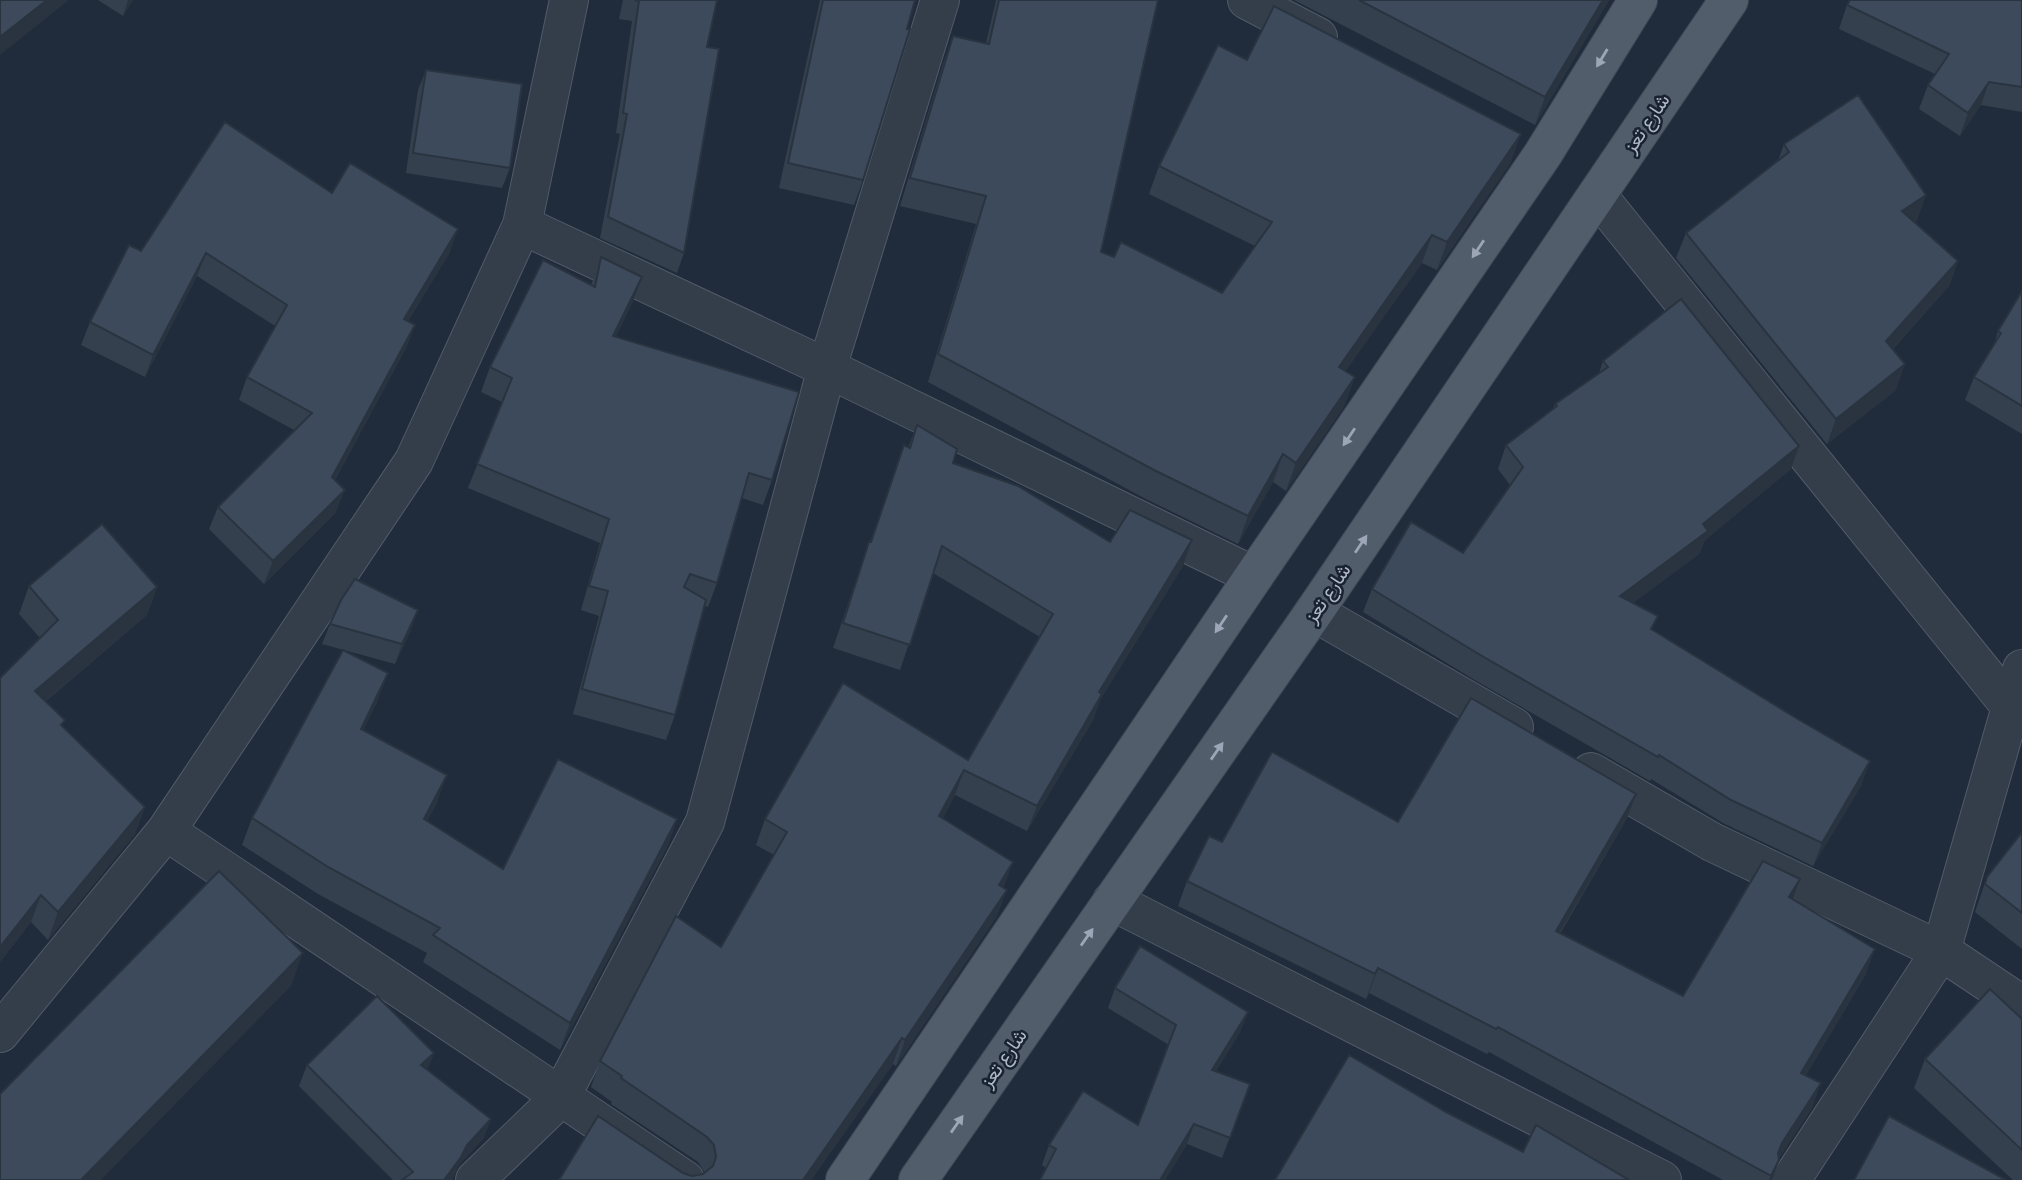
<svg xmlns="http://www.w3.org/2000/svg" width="2022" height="1180" font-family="Manrope,Vazirmatn,sans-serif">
  <rect width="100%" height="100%" fill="#202c3b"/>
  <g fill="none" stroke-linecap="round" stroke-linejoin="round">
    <defs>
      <path id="minor" d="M1247 0 1318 37
        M1597 195 2011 707
        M522 225 827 368 1254 576
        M1314 612 1514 727
        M1591 772 1712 842 1941 951 2022 1005
        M166 831 685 1180
        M1112 901 1662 1180
        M0 1033 166 831 414 461 522 225 569 0
        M475 1180 560 1098 705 822 827 368 940 0
        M1791 1180 1941 951 2022 669"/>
      <path id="primary" d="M845 1180 1254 576 1543 154 1638 0
        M918 1180 1314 612 1729 0"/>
    </defs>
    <use href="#minor" stroke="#525b69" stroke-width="40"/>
    <use href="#primary" stroke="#3d4755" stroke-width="40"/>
    <use href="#minor" stroke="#343e4b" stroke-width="38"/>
    <use href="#primary" stroke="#525d6c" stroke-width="38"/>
  </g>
  <path fill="#34404e" d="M98 0H133L123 16Z
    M623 0H717L707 47 684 253 677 273 600 238 620 134 616 133 632 21 619 19Z
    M820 0H915L863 180 854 205 779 188Z
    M996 0H1158L1101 252 1222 293 1255 246 1149 194 1159 166 1247 60 1511 162 1437 270 1422 263 1345 371V405L1286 491 1273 482 1238 544 1144 498 928 382 976 224 900 206 943 64 953 36 986 43Z
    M1294 0H1609L1535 125Z
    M2022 0V112L1981 105 1960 136 1919 109 1928 85 1935 74 1839 29 1847 5Z
    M426 70 510 168 502 188 406 173 418 90Z
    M1784 144 1926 195 1917 220 1915 222 1958 261 1949 286 1893 349 1896 390 1827 444 1676 258 1686 233 1778 161Z
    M332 193 450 252 408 321 415 325 406 348 335 480 336 512 264 584 209 529 218 507 294 430 239 400 247 377 275 326 197 276 145 377 81 345 90 322 141 251Z
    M601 257 633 301 616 336 772 480 763 505 742 498 717 583 708 607 705 606 675 715 666 740 573 714 599 616 581 610 600 543 468 488 502 402 481 392 490 367 591 285Z
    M2022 291V434L1965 400 1974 377 1994 345 1998 331Z
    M1603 361 1791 469 1705 540 1699 554 1633 603 1653 630 1862 784 1813 866 1723 823 1651 779 1650 781 1473 679 1363 612 1372 589 1463 553 1510 485 1498 469 1506 445 1553 409 1555 404 1599 373Z
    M917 425 953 463 1110 542 1183 566 1100 700 1093 720 1027 831 955 795 943 818 1004 888 997 916 896 1066 893 1064 811 1180H559L683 1173 692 1176 703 1174 705 1173 698 1162 611 1104 612 1102 591 1087 600 1061 721 947 774 855 756 845 765 819 968 760 1040 637 933 573 900 670 833 648 869 542H870Z
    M29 586 157 587 147 615 46 701 63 727 145 807 135 834 48 940 31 922 0 962V678L40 638 19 614Z
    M330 624 411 630 395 664 322 644Z
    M378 700 363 730 437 803 427 821 503 869 677 819 667 847 560 1050 423 962 427 953 318 894 242 845 252 818Z
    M1636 794 1627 818 1560 934 1683 996 1800 879 1793 899 1866 974 1806 1075 1812 1108 1779 1158V1160L1772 1180H1723L1489 1052 1487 1054 1369 993 1366 999 1178 906 1187 881 1222 842Z
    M2022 832V949L1975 912 1987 877Z
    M1115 988 1248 1012 1240 1032 1216 1071 1250 1084 1222 1158 1187 1144 1165 1180H1040L1046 1168 1042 1165 1049 1145 1138 1125 1169 1045 1108 1008Z
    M2022 1019V1180H2013L1914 1088 1925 1059Z
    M434 1053 427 1070 491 1119 483 1139 459 1165 452 1180H393L299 1086 307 1065Z"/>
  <path fill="#2a3440" d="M47 0H69L0 55V37Z
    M128 0H133L123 16Z
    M1603 0H1609L1535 125 1545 97Z
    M1989 82 1981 105 1960 136 1968 113Z
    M1521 134 1511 162 1437 270 1447 242Z
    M1926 195 1917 220 1893 236 1902 211Z
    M458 229 450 252 395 342 404 319Z
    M1432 235 1422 263 1329 395 1339 367Z
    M206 253 197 276 145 377 153 355Z
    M1958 261 1949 286 1877 366 1886 341Z
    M642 277 633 301 604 360 613 336Z
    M415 325 406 348 324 500 332 477Z
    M1905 364 1896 390 1827 444 1836 419Z
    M1355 377 1345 405 1286 491 1296 463Z
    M1799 446 1791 469 1705 540 1699 554 1612 619 1620 596 1703 524Z
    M1283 454 1273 482 1238 544 1248 516Z
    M345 490 336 512 264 584 273 561Z
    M1192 540 1183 566 1100 700 1093 720 1027 831 1037 806 1099 692Z
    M157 587 147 615 25 718 35 691Z
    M418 610 411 630 395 664 402 644Z
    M388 673 378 700 351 756 361 729Z
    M1870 761 1862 784 1813 866 1822 843Z
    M964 770 955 795 930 842 939 816Z
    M447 775 437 803 414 846 424 819Z
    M1636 794 1627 818 1546 956 1556 931Z
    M145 807 135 834 48 940 58 912Z
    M677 819 667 847 560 1050 570 1023Z
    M1013 862 1004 887 990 911 999 885Z
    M1800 879 1791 904 1789 897Z
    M1007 890 997 916 896 1066 905 1040Z
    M41 895 31 922 0 962V947Z
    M1875 949 1866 974 1792 1098 1801 1073Z
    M303 953 291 986 101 1180H81Z
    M1378 968 1369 993 1366 999 1375 974Z
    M1248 1012 1240 1032 1204 1090 1212 1070Z
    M902 1038 893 1064 811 1180H803Z
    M434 1053 426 1073 421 1065Z
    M1821 1083 1812 1108 1773 1168 1782 1143Z
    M491 1119 483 1139 459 1165 452 1180H444L467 1145Z
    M1194 1124 1187 1144 1165 1180H1160Z
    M1779 1160 1772 1180H1769Z"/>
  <path fill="#3c4a5b" stroke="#2a3440" stroke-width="2" d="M0 0H47L0 37Z
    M635 0H717L707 47 719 49 684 253 608 217 627 114 623 113 639 1Z
    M823 0H915L907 29H910L863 180 788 163Z
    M999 0H1158L1101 252 1114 257 1121 242 1222 293 1272 222 1159 166 1218 45 1247 60 1274 6 1521 134 1447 242 1432 235 1339 367 1355 377 1296 463 1283 454 1248 516 1154 470 938 354 986 196 910 178 953 36 989 44Z
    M1359 0H1603L1545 97Z
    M1850 0H2022V87L1989 82 1968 113 1928 85 1949 54 1847 5Z
    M426 70 522 84 510 168 413 153Z
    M1858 95 1926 195 1902 211 1958 261 1886 341 1905 364 1836 419 1686 233 1789 152 1784 144Z
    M225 122 332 193 350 163 458 229 404 319 415 325 332 477 345 490 273 561 218 507 312 413 247 377 287 305 206 253 153 355 90 322 129 245 141 251Z
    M601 257 642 277 613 336 799 392 772 480 749 473 717 583 690 574 684 587 706 600 675 715 582 689 608 591 589 586 609 519 477 464 512 378 490 367 543 260 595 287Z
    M2022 291V406L1974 377 2001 333 1998 331Z
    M1681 299 1799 446 1703 524 1708 531 1620 596 1658 616 1651 629 1796 718 1870 761 1822 843 1731 800 1659 755 1658 757 1482 656 1372 589 1411 522 1463 553 1523 467 1506 445 1557 406 1555 404 1608 367 1603 361Z
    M917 425 957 449 953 463 1018 486 1110 542 1130 510 1192 540 1099 692 1102 694 1037 806 964 770 939 816 1013 862 999 885 1007 890 905 1040 902 1038 803 1180H559L598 1116 683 1173 692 1176 703 1174 713 1166 716 1157 714 1145 707 1137 621 1078 622 1076 600 1061 676 916 721 947 787 832 765 819 843 683 968 760 1053 614 942 546 910 645 843 623 869 542H871L904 445 910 448Z
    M102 524 157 587 35 691 65 720 61 725 145 807 58 912 41 895 0 947V678L58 620 29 586Z
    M355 579 418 610 402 644 330 624 341 600Z
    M343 650 388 673 361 729 447 775 424 819 503 869 558 759 677 819 570 1023 433 935 440 928 328 867 252 818Z
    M1471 698 1636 794 1556 931 1683 996 1763 861 1800 879 1789 897 1875 949 1801 1073 1821 1083 1782 1143 1778 1153 1779 1160 1771 1176 1498 1027 1496 1029 1378 968 1375 974 1187 881 1209 836 1222 842 1272 752 1398 822Z
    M2022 832V913L1985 884 1987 877Z
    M219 871 303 953 81 1180H0V1094Z
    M1140 946 1248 1012 1212 1070 1250 1084 1230 1138 1194 1124 1160 1180H1040L1056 1149 1049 1145 1083 1091 1138 1125 1176 1025 1115 988Z
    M1990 989 2022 1019V1150L1925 1059Z
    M377 996 434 1053 421 1065 491 1119 467 1145 461 1157 444 1180H402L413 1172 307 1065Z
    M1349 1055 1446 1112 1523 1152 1536 1125 1629 1180H1275Z
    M1889 1116 2006 1180H1854Z"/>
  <defs><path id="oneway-solid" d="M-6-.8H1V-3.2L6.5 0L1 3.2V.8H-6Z" transform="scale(1.75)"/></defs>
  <g fill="#9ca6b6">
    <use href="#oneway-solid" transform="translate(1602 58) rotate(121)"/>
    <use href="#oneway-solid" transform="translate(1478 249) rotate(124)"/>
    <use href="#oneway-solid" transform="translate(1349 437) rotate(124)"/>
    <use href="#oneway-solid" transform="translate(1361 544) rotate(-56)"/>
    <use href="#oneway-solid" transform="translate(1221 624) rotate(124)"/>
    <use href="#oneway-solid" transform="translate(1217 751) rotate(-55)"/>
    <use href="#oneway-solid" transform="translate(1087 937) rotate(-55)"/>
    <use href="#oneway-solid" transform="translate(957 1124) rotate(-55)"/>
  </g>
  <g text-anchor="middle" stroke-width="5" stroke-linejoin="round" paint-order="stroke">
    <g font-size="19" fill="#afb8c8" stroke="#192330">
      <text transform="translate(1646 123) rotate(-56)" y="7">شارع تعز</text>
      <text transform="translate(1327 593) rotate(-56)" y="7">شارع تعز</text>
      <text transform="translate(1003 1058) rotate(-55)" y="7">شارع تعز</text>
    </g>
  </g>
</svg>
